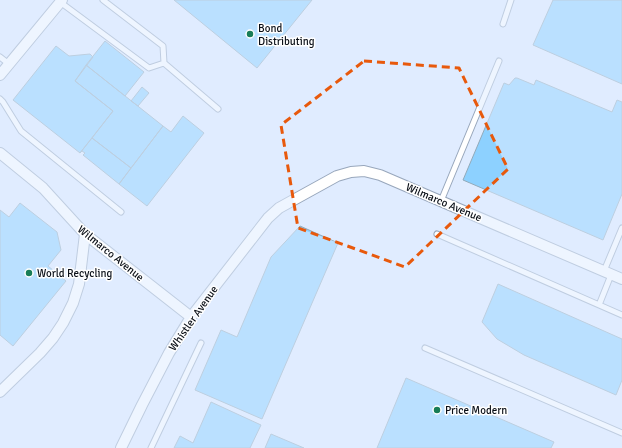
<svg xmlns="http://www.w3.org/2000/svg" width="622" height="448" font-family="Signika,sans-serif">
  <rect width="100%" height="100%" fill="#e0ecff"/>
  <path fill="#8dd1ff" stroke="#92aaba" d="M174 0H312L257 68Z
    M553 0H622V84L533 45Z
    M105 41 144 72 125 96 86 65Z
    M56 46 69 56 90 54 93 57 75 81 113 111 80 153 13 100Z
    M86 65 163 126 131 168 92 138 113 111 75 81Z
    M515 78H517L534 85 536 80 612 112 617 100 622 102V194L603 240 463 180 504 83 509 85Z
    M142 87 149 93 138 106 131 101Z
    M183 116 204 133 147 206 119 184 163 126 171 132Z
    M92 138 131 168 119 184 83 155 85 153 82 151 80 153Z
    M20 203 57 232 61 250 48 266 66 281 13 346 0 335V210L9 217Z
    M300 226 338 243 262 419 195 390 221 330 237 337 271 257Z
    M498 284 622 339V380L616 395 524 355 497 339 482 322Z
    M406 378 554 442 551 448H377Z
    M211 402 261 425 250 448H174L180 436 193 443Z
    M271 434 304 448H265Z"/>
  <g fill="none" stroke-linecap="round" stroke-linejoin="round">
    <defs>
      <path id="lane" d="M60 2 149 68 164 63 163 46 103 0
        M503 24 511 0
        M0 57 9 64
        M164 63 218 109
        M0 99 3 102 21 131 121 212
        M441 201 499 61
        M437 234 622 315
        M604 271 622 228
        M599 305 611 275
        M425 348 622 433
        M151 448 201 343"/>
      <path id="street" d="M0 75 62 0
        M0 153 43 188 85 234 191 317
        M0 392 40 353 53 338 63 323 73 303 79 284 85 234
        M121 448 142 405 169 353 191 317 268 218 279 208 337 176 351 172 364 171 380 175 622 279"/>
    </defs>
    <use href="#lane" stroke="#98a7bc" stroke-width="7"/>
    <use href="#street" stroke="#98a7bc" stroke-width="12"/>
    <use href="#lane" stroke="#fff" stroke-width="5"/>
    <use href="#street" stroke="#fff" stroke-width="10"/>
  </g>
  <path d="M0 0H622V448H0ZM364 61 459 68 508 169 405 267 298 228 281 125Z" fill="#e0ecff" fill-opacity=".55" fill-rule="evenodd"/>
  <path fill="none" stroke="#e8590c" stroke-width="3" stroke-dasharray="8 5" stroke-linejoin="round" d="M364 61 459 68 508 169 405 267 298 228 281 125Z"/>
  <g fill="#187d57" stroke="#fff" stroke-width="1.5">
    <circle cx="250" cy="34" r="4"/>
    <circle cx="29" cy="273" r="4"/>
    <circle cx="437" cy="410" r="4"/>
  </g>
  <g text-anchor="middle" stroke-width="3" stroke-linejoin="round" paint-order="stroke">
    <g font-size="11" fill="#0a0f17" stroke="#fff" text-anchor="start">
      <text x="258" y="32">Bond<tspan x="258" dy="13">Distributing</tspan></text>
      <text x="37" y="277">World Recycling</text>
      <text x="445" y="414">Price Modern</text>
    </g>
    <g font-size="11" fill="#0a0f17" stroke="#fff">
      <text transform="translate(444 202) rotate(23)" y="4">Wilmarco Avenue</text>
      <text transform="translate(111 253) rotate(39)" y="4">Wilmarco Avenue</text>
      <text transform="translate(193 318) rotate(-55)" y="4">Whistler Avenue</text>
    </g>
  </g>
</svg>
